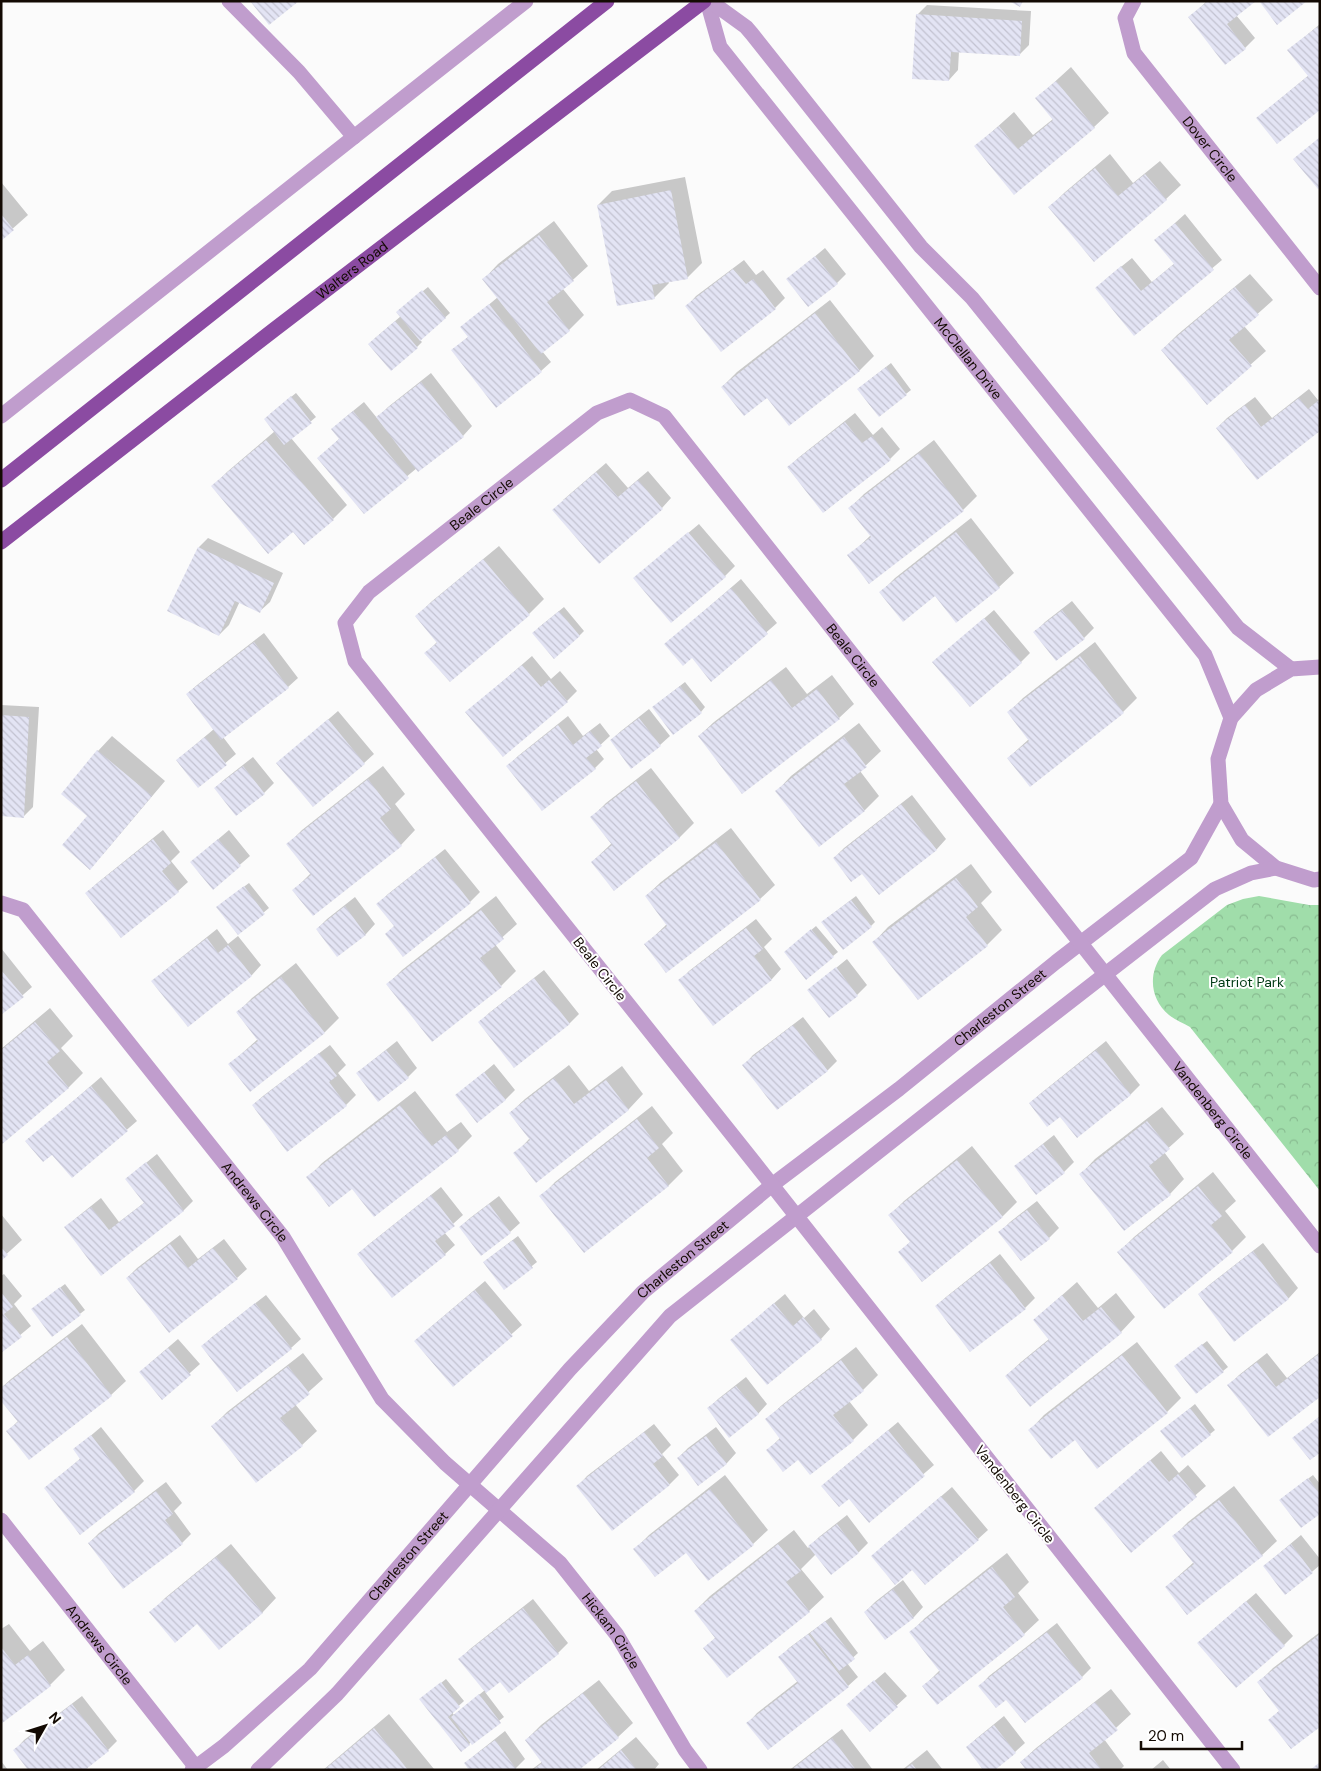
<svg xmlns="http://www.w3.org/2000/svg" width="1321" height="1771" font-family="'DM Sans',sans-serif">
  <defs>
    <pattern id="park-crowns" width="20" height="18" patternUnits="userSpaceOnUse" patternTransform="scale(1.25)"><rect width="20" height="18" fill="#a0ddaa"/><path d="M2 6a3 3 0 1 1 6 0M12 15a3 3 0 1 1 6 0" fill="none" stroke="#89bc91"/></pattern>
    <pattern id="building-back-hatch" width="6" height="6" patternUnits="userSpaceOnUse" patternTransform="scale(1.25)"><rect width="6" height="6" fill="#e3e4f4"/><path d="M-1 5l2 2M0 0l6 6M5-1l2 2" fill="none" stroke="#c2c2d0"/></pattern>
  </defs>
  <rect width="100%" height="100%" fill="#fbfbfb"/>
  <path fill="url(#park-crowns)" d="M1259 896 1309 905H1320V1191L1190 1027C1183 1023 1175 1020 1169 1015 1150 999 1148 974 1162 955L1227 905 1243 899Z"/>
  <path fill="#0003" d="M1207 1H1254L1236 15 1255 38 1245 48 1190 17Z
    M927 5 1031 11 1029 45 1019 55 959 51 958 70 949 80 917 15Z
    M1320 24V108L1257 118 1309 75 1289 50Z
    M1071 67 1109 113 1094 127 1014 193 976 146 1014 112 1033 135 1053 119 1037 98Z
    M1110 154 1133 183 1160 161 1181 185 1166 199 1095 260 1050 207 1064 193Z
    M685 177 702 263 687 278 668 281 669 283 654 298 598 205 612 191Z
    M1 182 28 215 1 239Z
    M1185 214 1222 260 1134 334 1106 279 1132 258 1152 282 1175 263 1156 240Z
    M554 221 588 266 563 289 584 315 569 330 542 351 551 362 541 371 453 350 469 336 462 327 498 297 484 279 498 264Z
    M825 248 846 274 837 283 788 279Z
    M744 260 756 275 763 270 785 298 775 308 721 350 687 306 696 296Z
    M1250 274 1273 300 1244 326 1266 351 1207 403 1162 350 1177 335Z
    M428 287 450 313 420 340 422 342 417 347 391 369 374 339 401 316 402 308Z
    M830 300 874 356 859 371 768 396 722 387 737 372Z
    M891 363 911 390 879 415 863 385Z
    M431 373 472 426 463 436 417 468 364 512 319 458 340 438 342 420 364 402 377 418 388 407Z
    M1309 389 1318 400 1320 399V429L1217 428 1227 418 1255 397 1272 418Z
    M296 393 316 417 291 438 347 505 333 519 293 530 213 486 227 472 275 431 270 414Z
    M855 413 873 435 882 427 900 449 890 459 824 512 788 468 798 458Z
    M934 440 977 496 963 510 849 556 871 535 850 508 864 494Z
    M606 463 628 488 648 471 671 498 662 508 563 500Z
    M971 518 1014 573 999 587 881 592 895 578Z
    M699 524 735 566 725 576 645 569Z
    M208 538 283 573 270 602 260 611 240 601 229 625 219 635 199 547Z
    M499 546 544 599 529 614 450 680 426 653 438 641 417 616 431 602Z
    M741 579 777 623 711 680 692 657 666 644Z
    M1072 601 1094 628 1084 638 1035 632 1045 622Z
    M564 607 584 631 579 636 538 628Z
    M994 610 1030 653 1021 662 944 653Z
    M264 633 298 678 288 687 223 737 236 754 198 786 177 760 214 729 187 694 197 685Z
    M1095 642 1137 698 1123 712 1008 758 1029 739 1009 712 1023 698Z
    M532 656 551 679 560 671 577 691 567 701 467 712Z
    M786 667 807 694 832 675 854 704 839 718 742 792 699 736 714 722Z
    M685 682 705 707 701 712 658 703Z
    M1 705 39 707 33 807 24 816 1 815Z
    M649 709 670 736 660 745 611 740 621 731Z
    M338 711 374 754 364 763H278Z
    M568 716 583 736 600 723 610 736 596 749 604 759 595 768 508 766 518 756Z
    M859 723 881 751 860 771 879 796 865 810 819 846 777 791 791 776Z
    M112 736 165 781 104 853 90 868 88 816 98 751Z
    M253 757 274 783 264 793 215 788 225 779Z
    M383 766 405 794 395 804 415 830 401 845 294 890 311 873 288 844 302 830Z
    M651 768 694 823 680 837 614 889 592 862 612 843 592 817 606 803Z
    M912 795 946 839 937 849 879 894 862 872 834 858 844 848Z
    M731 828 775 885 760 899 646 944 667 924 646 896 661 882Z
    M163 830 180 852 171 861 188 882 178 891 87 893 96 884Z
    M229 830 250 856 213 888 202 853Z
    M445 849 480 892 470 902 404 955 395 926 378 904 388 894Z
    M971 864 992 892 981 903 1002 930 987 945 918 999 874 942 888 927Z
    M249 883 269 908 239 933 222 903Z
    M496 896 517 924 495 944 516 971 501 986 432 1040 388 984 402 970Z
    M856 896 875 922 871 926 827 918Z
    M355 897 375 924 366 934 337 955 317 929 327 919Z
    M756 919 772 939 764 947 781 969 772 979 713 1024 680 981 689 971Z
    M816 926 838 952 833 956 790 948Z
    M217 929 228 944 238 936 261 965 252 975 188 1025 153 981 163 972Z
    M1 948 32 987 1 1014Z
    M847 959 867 985 857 995 829 1017 809 990Z
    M296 963 339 1018 325 1032 250 1090 230 1064 258 1039 237 1013 252 998Z
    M544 970 579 1014 569 1024 480 1022 489 1013Z
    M50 1008 73 1036 61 1048 83 1073 69 1087 1 1144V1049Z
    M803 1017 837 1061 828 1070 777 1108 744 1065 753 1055Z
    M397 1041 417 1068 408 1077 358 1073 368 1064Z
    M1106 1041 1140 1085 1130 1095 1060 1115 1030 1103 1040 1094Z
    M330 1045 346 1065 338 1073 356 1095 346 1105H253L263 1096Z
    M494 1064 515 1090 505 1100 457 1095Z
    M569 1065 589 1091 622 1066 643 1094 629 1109 536 1181 515 1154 530 1138 510 1113 525 1099Z
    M101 1077 137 1121 72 1177 52 1154 27 1141Z
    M415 1091 447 1132 461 1122 472 1136 458 1150 352 1187 308 1178 322 1163Z
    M652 1106 673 1133 662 1144 683 1171 669 1185 585 1251 541 1197 555 1182Z
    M1162 1107 1184 1134 1164 1152 1184 1179 1170 1194 1124 1229 1081 1174 1095 1159Z
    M1054 1135 1074 1162 1064 1172 1036 1193 1016 1166 1026 1157Z
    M972 1146 1017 1202 1003 1216 923 1281 900 1252 911 1241 890 1215 904 1201Z
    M157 1154 193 1201 184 1210 102 1274 66 1227 76 1218 101 1198 119 1222 145 1202 126 1179Z
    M1213 1172 1236 1201 1225 1211 1246 1237 1232 1251 1119 1252 1134 1237Z
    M441 1187 463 1215 444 1232 455 1245 445 1254H358L368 1245Z
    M499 1196 520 1223 510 1232 460 1227 470 1218Z
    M1037 1201 1059 1228 1049 1238 1000 1232 1010 1222Z
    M1 1214 22 1240 1 1259Z
    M180 1235 198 1259 224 1239 247 1269 237 1278H127L137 1268Z
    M518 1236 537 1262 504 1288 489 1258Z
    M1263 1243 1298 1288 1289 1298 1234 1340 1199 1294 1209 1285Z
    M1000 1254 1035 1298 1025 1308 936 1306 946 1297Z
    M4 1274 22 1296 14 1304 31 1326 1 1351V1276Z
    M485 1281 522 1325 453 1385 426 1331Z
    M1077 1282 1098 1308 1116 1293 1135 1317 1121 1332 1006 1376 1021 1362 1049 1339 1034 1320Z
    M65 1284 85 1310 52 1335 37 1305Z
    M785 1294 804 1318 814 1309 830 1329 821 1339 731 1340Z
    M266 1295 301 1339 291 1348 203 1346 212 1337Z
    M82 1324 126 1381 111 1395 8 1431 18 1421 1 1388 11 1379Z
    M178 1339 200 1364 162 1398 150 1363Z
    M1207 1341 1228 1367 1223 1371 1180 1362Z
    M1137 1342 1181 1398 1167 1412 1075 1439 1030 1430 1044 1415Z
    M856 1347 878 1375 863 1390 849 1401 868 1425 853 1440 810 1474 798 1459 768 1450 781 1437 767 1419 782 1405Z
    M1320 1352V1395L1229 1385 1239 1375 1267 1353 1287 1378Z
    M303 1353 323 1379 295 1404 317 1431 302 1445 213 1426 227 1412Z
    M746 1377 767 1404 758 1414 708 1409 718 1399Z
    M1195 1404 1215 1430 1210 1434 1167 1427Z
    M1320 1416V1451L1294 1438Z
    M898 1422 934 1465 869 1521 832 1477Z
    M654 1424 671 1445 662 1454 679 1475 669 1485 578 1486 587 1476Z
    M101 1427 144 1481 134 1491 81 1533 46 1488 81 1458 75 1449Z
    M716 1427 736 1453 727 1463 699 1484 678 1458 688 1448Z
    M1161 1451 1179 1473 1188 1465 1206 1486 1131 1551 1095 1508Z
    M725 1475 768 1530 753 1544 687 1551 635 1549 649 1535Z
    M1313 1475 1320 1484V1512L1285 1496Z
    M166 1482 182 1503 174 1511 191 1534 182 1543H89L99 1533Z
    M1234 1486 1277 1541 1262 1555 1187 1613 1166 1587 1194 1562 1174 1536 1188 1522Z
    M952 1487 988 1530 978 1539 913 1569 882 1547Z
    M847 1515 868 1543 859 1552 831 1574 816 1554 801 1569 824 1597 809 1611 705 1648 716 1637 695 1611 710 1596 794 1530 808 1548 819 1537Z
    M1301 1535 1320 1559V1565L1286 1594 1264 1566Z
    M231 1544 276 1598 262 1613 197 1622 151 1613 165 1598Z
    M1007 1553 1029 1582 1018 1593 1039 1620 1024 1634 924 1686 940 1670 911 1632 925 1618Z
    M903 1580 923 1607 914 1617 886 1638 865 1612 875 1602Z
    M1256 1593 1293 1636 1284 1645 1209 1633Z
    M533 1599 568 1643 558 1653 500 1681 485 1692 504 1717 469 1744 426 1695 446 1679 464 1701 452 1712 454 1715 485 1690 460 1659 470 1649Z
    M831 1617 858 1653 847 1663 858 1677 848 1686 748 1723 757 1713 798 1681 780 1658 789 1648Z
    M1057 1623 1091 1668 1082 1677 1007 1698 980 1686 989 1676Z
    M9 1624 30 1651 43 1641 65 1670 50 1685 1 1723V1629Z
    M1320 1632V1726L1270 1720 1280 1710 1259 1682 1273 1668Z
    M885 1672 907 1696 870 1730 858 1695Z
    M599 1680 633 1723 618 1737 577 1770H531L543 1761 526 1740 541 1725Z
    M1111 1689 1131 1714 1104 1739 1124 1766 1120 1770H1027L1021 1762 1036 1748Z
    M82 1696 117 1741 108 1750H15L24 1740Z
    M389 1714 434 1769 433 1770H323Z
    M1004 1716 1025 1743 1015 1752 967 1747 977 1738Z
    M842 1729 873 1770H790L792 1768Z
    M505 1731 525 1759 516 1768 466 1763 476 1754Z
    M636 1737 659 1764 654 1770H596Z
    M927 1750 943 1770H902Z
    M1163 1760 1171 1770H1151Z
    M1 1761 8 1770H1Z"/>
  <path fill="url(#building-back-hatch)" d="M250 1H299L269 25Z
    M1009 1H1023L1020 7Z
    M1208 1H1256L1227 24 1246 49 1225 65 1188 17Z
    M1259 1H1307L1277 25Z
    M916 14 1022 21 1020 56 951 52 949 81 912 79Z
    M1317 27 1320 30V110L1277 144 1256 118 1308 76 1287 50Z
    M1056 81 1095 128 1014 195 974 146 999 126 1018 149 1053 120 1035 98Z
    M1320 137V188L1318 189 1293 159Z
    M1095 168 1118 196 1145 174 1167 200 1094 262 1048 207Z
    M671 190 688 279 652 285 655 299 617 306 597 205Z
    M1 214 14 230 1 241Z
    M1175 223 1214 270 1134 336 1095 288 1121 266 1141 291 1174 264 1154 240Z
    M539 235 574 281 547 302 570 331 541 354 482 279Z
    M815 256 838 284 808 307 786 279Z
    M733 269 746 284 753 279 776 309 721 352 685 306Z
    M1235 287 1259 315 1229 340 1252 366 1207 405 1161 350Z
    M422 290 446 318 420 341 396 312Z
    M489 304 542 372 496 408 451 350 468 337 460 327Z
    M815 313 860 371 789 426 767 398 744 416 721 387Z
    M395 321 418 348 391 371 368 344Z
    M886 367 907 395 879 417 857 389Z
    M421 382 464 437 418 472 376 417Z
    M291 396 312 423 284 445 264 419Z
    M1299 398 1308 409 1320 399V431L1257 480 1216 428 1245 405 1261 427Z
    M353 411 409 478 364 514 317 458 339 439 331 429Z
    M845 422 862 443 872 436 891 460 823 513 787 467Z
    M266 440 334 520 304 545 293 532 268 554 211 486Z
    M919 453 964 511 869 584 847 555 871 537 848 508Z
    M596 472 618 497 638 480 663 509 599 564 552 510Z
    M688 532 726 577 671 623 633 578Z
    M956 532 1000 588 956 623 935 596 903 622 879 592Z
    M198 547 274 583 260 613 235 601 219 636 167 611Z
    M483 559 530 615 450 682 424 653 437 643 415 616Z
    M731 588 768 634 711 682 692 658 683 666 664 644Z
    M1062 610 1085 639 1056 661 1033 632Z
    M559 611 580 636 554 659 532 633Z
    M984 618 1022 663 970 707 932 662Z
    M254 642 289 688 221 740 186 694Z
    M1080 656 1124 713 1030 787 1007 758 1029 741 1007 712Z
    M522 665 541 687 549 680 568 702 503 757 465 712Z
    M771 680 792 708 817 689 840 719 742 794 698 736Z
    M680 686 702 713 673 735 652 707Z
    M1 715 29 717 24 818 1 816Z
    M639 718 661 746 631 769 610 740Z
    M328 719 365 764 313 807 276 763Z
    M558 725 573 745 590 731 602 746 586 758 596 769 542 811 506 766Z
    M205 737 227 765 198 788 176 760Z
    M844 737 867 767 844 784 865 811 819 847 775 791Z
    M97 750 152 796 90 870 62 845 87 816 61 794Z
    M243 766 265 794 236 816 214 788Z
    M368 779 391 809 380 818 402 846 313 916 292 890 311 875 286 844Z
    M636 781 680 838 614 891 591 862 612 845 590 817Z
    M901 804 937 850 879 895 862 874 851 882 833 858Z
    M153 839 171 863 162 871 179 892 121 938 85 893Z
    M218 839 241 866 213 890 190 862Z
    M716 842 761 900 666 973 644 944 667 926 645 896Z
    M435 857 471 903 403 957 385 934 394 926 376 904Z
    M956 878 978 907 966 917 988 946 918 1000 872 942Z
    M244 886 265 914 238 935 216 907Z
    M851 900 872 927 843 950 821 922Z
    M345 906 366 935 337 957 316 929Z
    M481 910 504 939 480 958 502 987 432 1042 386 984Z
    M746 928 763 949 754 956 772 980 713 1026 678 980Z
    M811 929 834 957 806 980 784 952Z
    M207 938 218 953 228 945 252 976 188 1027 151 981Z
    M836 967 858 996 829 1018 807 990Z
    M1 970 24 997 1 1015Z
    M281 977 325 1033 250 1092 228 1064 258 1041 236 1012Z
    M534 978 570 1024 514 1068 478 1022Z
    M35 1022 60 1051 47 1062 69 1088 1 1145V1050Z
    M793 1025 828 1071 777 1110 742 1065Z
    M386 1050 409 1078 378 1102 356 1073Z
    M1096 1050 1131 1095 1077 1138 1060 1117 1047 1127 1029 1103Z
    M319 1053 337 1076 329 1082 347 1106 287 1152 252 1105Z
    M484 1072 506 1100 477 1123 455 1095Z
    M554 1078 574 1104 606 1080 629 1110 536 1183 513 1153 530 1140 509 1113Z
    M91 1086 128 1131 72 1178 52 1155 43 1162 25 1141Z
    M400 1105 432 1146 446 1135 459 1151 374 1217 352 1189 329 1207 306 1177Z
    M637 1119 659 1148 647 1158 669 1186 584 1253 539 1196Z
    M1147 1121 1170 1149 1149 1166 1171 1195 1124 1231 1079 1174Z
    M1043 1144 1065 1173 1036 1195 1014 1166Z
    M957 1160 1003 1217 922 1282 898 1252 910 1242 888 1215Z
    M146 1162 184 1211 101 1276 64 1227 91 1207 109 1230 144 1203 125 1179Z
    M1198 1186 1222 1216 1211 1225 1233 1252 1164 1309 1117 1252Z
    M431 1195 455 1226 435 1241 446 1255 392 1298 357 1254Z
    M489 1204 511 1233 481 1256 459 1227Z
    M1027 1210 1050 1239 1021 1261 998 1232Z
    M513 1240 533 1268 504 1290 483 1262Z
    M170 1244 188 1268 213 1248 238 1279 169 1333 126 1278Z
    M1 1247 8 1255 1 1261Z
    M1253 1251 1289 1299 1234 1342 1198 1294Z
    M990 1263 1026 1309 970 1352 935 1306Z
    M60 1287 81 1315 52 1337 31 1309Z
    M475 1290 513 1336 453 1387 414 1341Z
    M1 1292 13 1307 4 1314 22 1337 1 1353Z
    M1062 1295 1083 1321 1101 1307 1122 1333 1030 1407 1005 1376 1049 1340 1033 1320Z
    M255 1303 292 1349 237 1392 201 1346Z
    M774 1303 793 1326 803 1317 822 1340 767 1385 730 1340Z
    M67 1337 112 1396 29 1460 6 1431 18 1422 1 1401V1388Z
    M1202 1344 1224 1372 1196 1394 1174 1366Z
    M168 1348 191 1375 162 1400 139 1372Z
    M1320 1353V1397L1268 1437 1227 1385 1257 1362 1276 1387Z
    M1122 1355 1168 1413 1097 1469 1075 1440 1051 1459 1028 1430Z
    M841 1360 864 1391 833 1415 854 1441 810 1475 798 1460 783 1472 766 1450 780 1439 765 1419Z
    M288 1366 310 1394 280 1418 303 1446 256 1483 211 1426Z
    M736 1386 759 1414 729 1438 707 1408Z
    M1190 1408 1211 1435 1182 1458 1160 1431Z
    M1320 1416V1453L1310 1460 1292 1438Z
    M888 1430 925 1476 869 1523 849 1499 839 1507 821 1486Z
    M644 1432 663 1456 653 1464 670 1485 612 1531 576 1486Z
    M91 1435 135 1492 80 1535 44 1488 80 1459 73 1449Z
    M706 1436 727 1464 698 1486 677 1458Z
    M1150 1460 1169 1482 1178 1474 1197 1497 1131 1553 1094 1508Z
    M1308 1478 1320 1494V1514L1301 1528 1279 1500Z
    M710 1489 754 1545 708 1581 686 1553 655 1577 633 1549Z
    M156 1491 173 1514 165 1520 183 1544 123 1589 88 1543Z
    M941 1496 979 1540 925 1585 912 1570 895 1585 871 1556Z
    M1219 1500 1263 1556 1187 1615 1165 1587 1194 1564 1172 1536Z
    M837 1524 859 1553 831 1575 808 1546Z
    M778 1544 801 1571 786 1582 810 1612 727 1678 703 1648 715 1638 694 1611Z
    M1291 1544 1313 1573 1285 1595 1263 1566Z
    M216 1557 263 1613 219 1650 197 1624 175 1643 149 1612Z
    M992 1567 1015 1597 1003 1607 1025 1635 937 1705 922 1686 940 1672 909 1632Z
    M893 1589 914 1618 885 1640 864 1612Z
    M1246 1601 1285 1646 1236 1688 1197 1643Z
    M523 1608 559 1654 509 1693 500 1682 486 1693 458 1659Z
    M825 1621 855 1659 839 1671 810 1633Z
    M1047 1632 1083 1678 1025 1723 1006 1700 996 1708 978 1686Z
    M808 1634 849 1687 768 1750 746 1723 798 1683 778 1657Z
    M1320 1634V1727L1291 1749 1268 1720 1279 1711 1257 1682Z
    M1 1647 15 1665 28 1655 51 1686 1 1724Z
    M874 1680 898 1707 870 1732 846 1705Z
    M441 1682 460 1707 448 1717 470 1745 461 1752 419 1699Z
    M583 1693 619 1738 579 1770H533L542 1763 525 1740Z
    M479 1694 501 1723 472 1745 451 1717Z
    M1095 1702 1118 1730 1089 1753 1102 1770H1026L1020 1762Z
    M72 1704 109 1751 85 1770H28L13 1750Z
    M994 1725 1016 1753 995 1770H983L966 1747Z
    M374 1728 408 1770H324Z
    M832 1738 856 1770H791Z
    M495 1740 517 1770H469L464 1763Z
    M621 1750 637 1770H598Z
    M1320 1762V1770H1310Z
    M912 1764 917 1770H904Z"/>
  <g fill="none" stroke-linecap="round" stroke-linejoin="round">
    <g stroke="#c09dcd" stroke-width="15">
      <path d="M229 1 299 72 354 137"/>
      <path id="s1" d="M707 1 720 47 1205 655 1231 718"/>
      <path d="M710 1 746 27 752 34 921 247 972 298 1238 628 1291 669"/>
      <path id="s2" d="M1134 1 1125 18 1134 53 1320 288"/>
      <path d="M1 416 526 1"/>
      <path d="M1320 667 1291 669 1256 690 1231 718 1218 759 1221 804 1242 840 1276 868 1314 880 1320 879"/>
      <path id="s3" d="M1 903 23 910 283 1237 382 1399 445 1463 560 1563 617 1635 685 1750 700 1770"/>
      <path id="s4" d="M1 1520 198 1770"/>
      <path id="s5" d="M192 1770 224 1746 310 1669 570 1369 643 1292 772 1185 899 1089 1056 962 1191 858 1221 804"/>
      <path d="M258 1770 337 1694 670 1316 982 1070 1215 889 1251 873 1276 868"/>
      <path id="s6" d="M1233 1770 753 1161 355 661 345 623 369 592 597 413 630 400 664 416 1320 1246"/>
    </g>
    <g stroke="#8b4ba2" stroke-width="15">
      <path d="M1 480 607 1"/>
      <path id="s7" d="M1 542 275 329 704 1"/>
    </g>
  </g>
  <g text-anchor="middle" stroke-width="4" stroke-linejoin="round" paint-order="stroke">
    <g font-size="14" fill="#130a03" stroke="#fff">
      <text dy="5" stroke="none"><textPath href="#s2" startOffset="178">Dover Circle</textPath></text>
      <text dy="5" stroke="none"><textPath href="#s7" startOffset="444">Walters Road</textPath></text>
      <text dy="5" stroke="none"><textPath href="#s1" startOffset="446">McClellan Drive</textPath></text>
      <text dy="5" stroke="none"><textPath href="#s6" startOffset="1636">Beale Circle</textPath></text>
      <text dy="5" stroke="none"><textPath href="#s6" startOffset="2161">Beale Circle</textPath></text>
      <text transform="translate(600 969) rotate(52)" y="5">Beale Circle</text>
      <text dy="5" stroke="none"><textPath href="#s5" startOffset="1115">Charleston Street</textPath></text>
      <text dy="5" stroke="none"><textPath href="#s6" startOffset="2741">Vandenberg Circle</textPath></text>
      <text dy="5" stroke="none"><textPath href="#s3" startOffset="396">Andrews Circle</textPath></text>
      <text dy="5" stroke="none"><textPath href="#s5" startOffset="710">Charleston Street</textPath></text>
      <text transform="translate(1015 1494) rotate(52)" y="5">Vandenberg Circle</text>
      <text dy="5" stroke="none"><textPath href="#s5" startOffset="305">Charleston Street</textPath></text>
      <text dy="5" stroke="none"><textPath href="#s3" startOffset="958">Hickam Circle</textPath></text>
      <text dy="5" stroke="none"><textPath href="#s4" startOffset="159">Andrews Circle</textPath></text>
    </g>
    <g font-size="14" fill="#003a14" stroke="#fff">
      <text x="1247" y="987">Patriot Park</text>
    </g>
  </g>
  <rect width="1321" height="1771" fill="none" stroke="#130a03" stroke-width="5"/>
  <g transform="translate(45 1726) rotate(51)" stroke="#ffffff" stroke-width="4" paint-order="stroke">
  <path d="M0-4L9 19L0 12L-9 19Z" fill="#130a03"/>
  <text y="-8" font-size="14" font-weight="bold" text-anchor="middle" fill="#130a03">N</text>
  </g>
  <path d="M1141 1741v8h101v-8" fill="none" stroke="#130a03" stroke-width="2.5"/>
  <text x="1148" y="1741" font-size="15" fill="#130a03" stroke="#ffffff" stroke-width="4" paint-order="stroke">20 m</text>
</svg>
